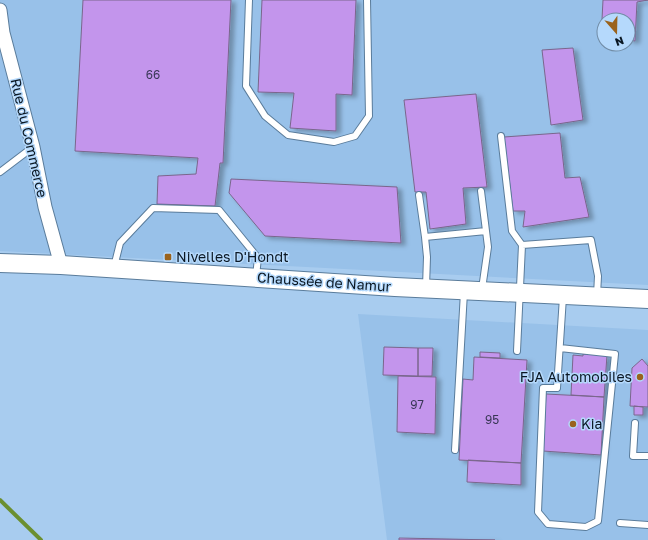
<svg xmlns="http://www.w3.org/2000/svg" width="648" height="540" font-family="'Golos Text',sans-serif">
  <defs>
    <filter id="shadow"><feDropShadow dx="4.5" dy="2.5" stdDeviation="2" flood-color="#0004"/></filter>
  </defs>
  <rect width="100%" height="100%" fill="#a8ccef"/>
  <path fill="#98c1e9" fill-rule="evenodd" d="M0 0H648V285L0 251ZM604 20H628V44H604Z
    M358 314 648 330V540H387Z"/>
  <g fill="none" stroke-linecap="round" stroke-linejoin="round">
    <path stroke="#6b8f30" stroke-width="4" d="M0 500 41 540"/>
  </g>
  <path fill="#c395ec" stroke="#7a668c" filter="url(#shadow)" d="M83 0H231L223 163H220L215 206 157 204 158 176 196 174 198 158 75 151Z
    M262 0H356L352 95 336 94V131L290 128 294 93 258 92Z
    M603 0H648L637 2 635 41 628 40V20H604V39H601Z
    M573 48 583 120 551 125 542 50Z
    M476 94 487 187 463 188 466 224 430 229 426 192H415L404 100Z
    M560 133 565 178 580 177 589 217 523 227 525 211H513L504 137Z
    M231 179 397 187 401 243 265 236 229 193Z
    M384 347 418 348V376L383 375Z
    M418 348H433L432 376H418Z
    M480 352 500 353V358L480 357Z
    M583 354 607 355 604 397 571 395 573 355 583 356Z
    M474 357 527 360 521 463 459 460 463 379 473 380Z
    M642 359 648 366V407L630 406 632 368Z
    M398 376 436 377 435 434 397 432Z
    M546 394 604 397 601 455 543 451Z
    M634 406 643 407V415H634Z
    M468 460 521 463V485L467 482Z
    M399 538 495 540H399Z"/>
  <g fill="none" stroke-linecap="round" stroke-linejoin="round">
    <defs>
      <path id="lane" d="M249 0 246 86 265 116 288 135 334 142 355 136 369 116 367 0
        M501 136 512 231 522 245
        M0 172 33 147
        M481 191 488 247 482 289
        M419 195 425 237
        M114 267 120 243 153 208 219 210 258 258 256 276
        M426 287 427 257 425 237 486 231
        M560 348 615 354 598 521 586 527 548 524 538 512 543 388H557L563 297
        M517 351 522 245 591 240 598 276 597 295
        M635 423 633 456H648
        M455 450 464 292
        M620 523 648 525"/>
      <path id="street" d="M0 10 3 33 33 147 45 207 61 265"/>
      <path id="secondary" d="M0 263 61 265 395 287 648 299"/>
    </defs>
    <use href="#lane" stroke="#5a7c9b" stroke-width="8"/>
    <use href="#street" stroke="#5a7c9b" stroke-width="15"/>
    <use href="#secondary" stroke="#5a7c9b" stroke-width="20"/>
    <use href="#lane" stroke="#fff" stroke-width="6"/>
    <use href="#street" stroke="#fff" stroke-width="13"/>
    <use href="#secondary" stroke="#fff" stroke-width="18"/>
  </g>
  <g fill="#9a631d" stroke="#b5d9fc" stroke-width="1.5">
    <rect x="164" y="253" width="8" height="8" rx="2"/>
    <circle cx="640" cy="377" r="4"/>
    <circle cx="573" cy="424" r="4"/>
  </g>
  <g text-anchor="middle" stroke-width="3" stroke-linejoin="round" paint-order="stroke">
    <g font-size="12" fill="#393756">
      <text x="153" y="79">66</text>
      <text x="417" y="409">97</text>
      <text x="492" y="424">95</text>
    </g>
    <g font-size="14" fill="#0b1824" stroke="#b5d9fc">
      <text transform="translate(29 138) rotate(77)" y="5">Rue du Commerce</text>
      <text transform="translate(324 282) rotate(4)" y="5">Chaussée de Namur</text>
    </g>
    <g font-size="14" fill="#0b1824" stroke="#b5d9fc" text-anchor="start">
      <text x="176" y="262">Nivelles D'Hondt</text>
      <text x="632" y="382" text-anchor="end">FJA Automobiles</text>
      <text x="581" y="429">Kia</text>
    </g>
  </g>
  <g transform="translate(616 32) rotate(160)"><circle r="19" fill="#b5d9fc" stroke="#718ca6"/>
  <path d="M0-3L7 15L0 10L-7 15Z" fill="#9a631d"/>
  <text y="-6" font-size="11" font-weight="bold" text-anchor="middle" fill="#0b1824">N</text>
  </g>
</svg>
